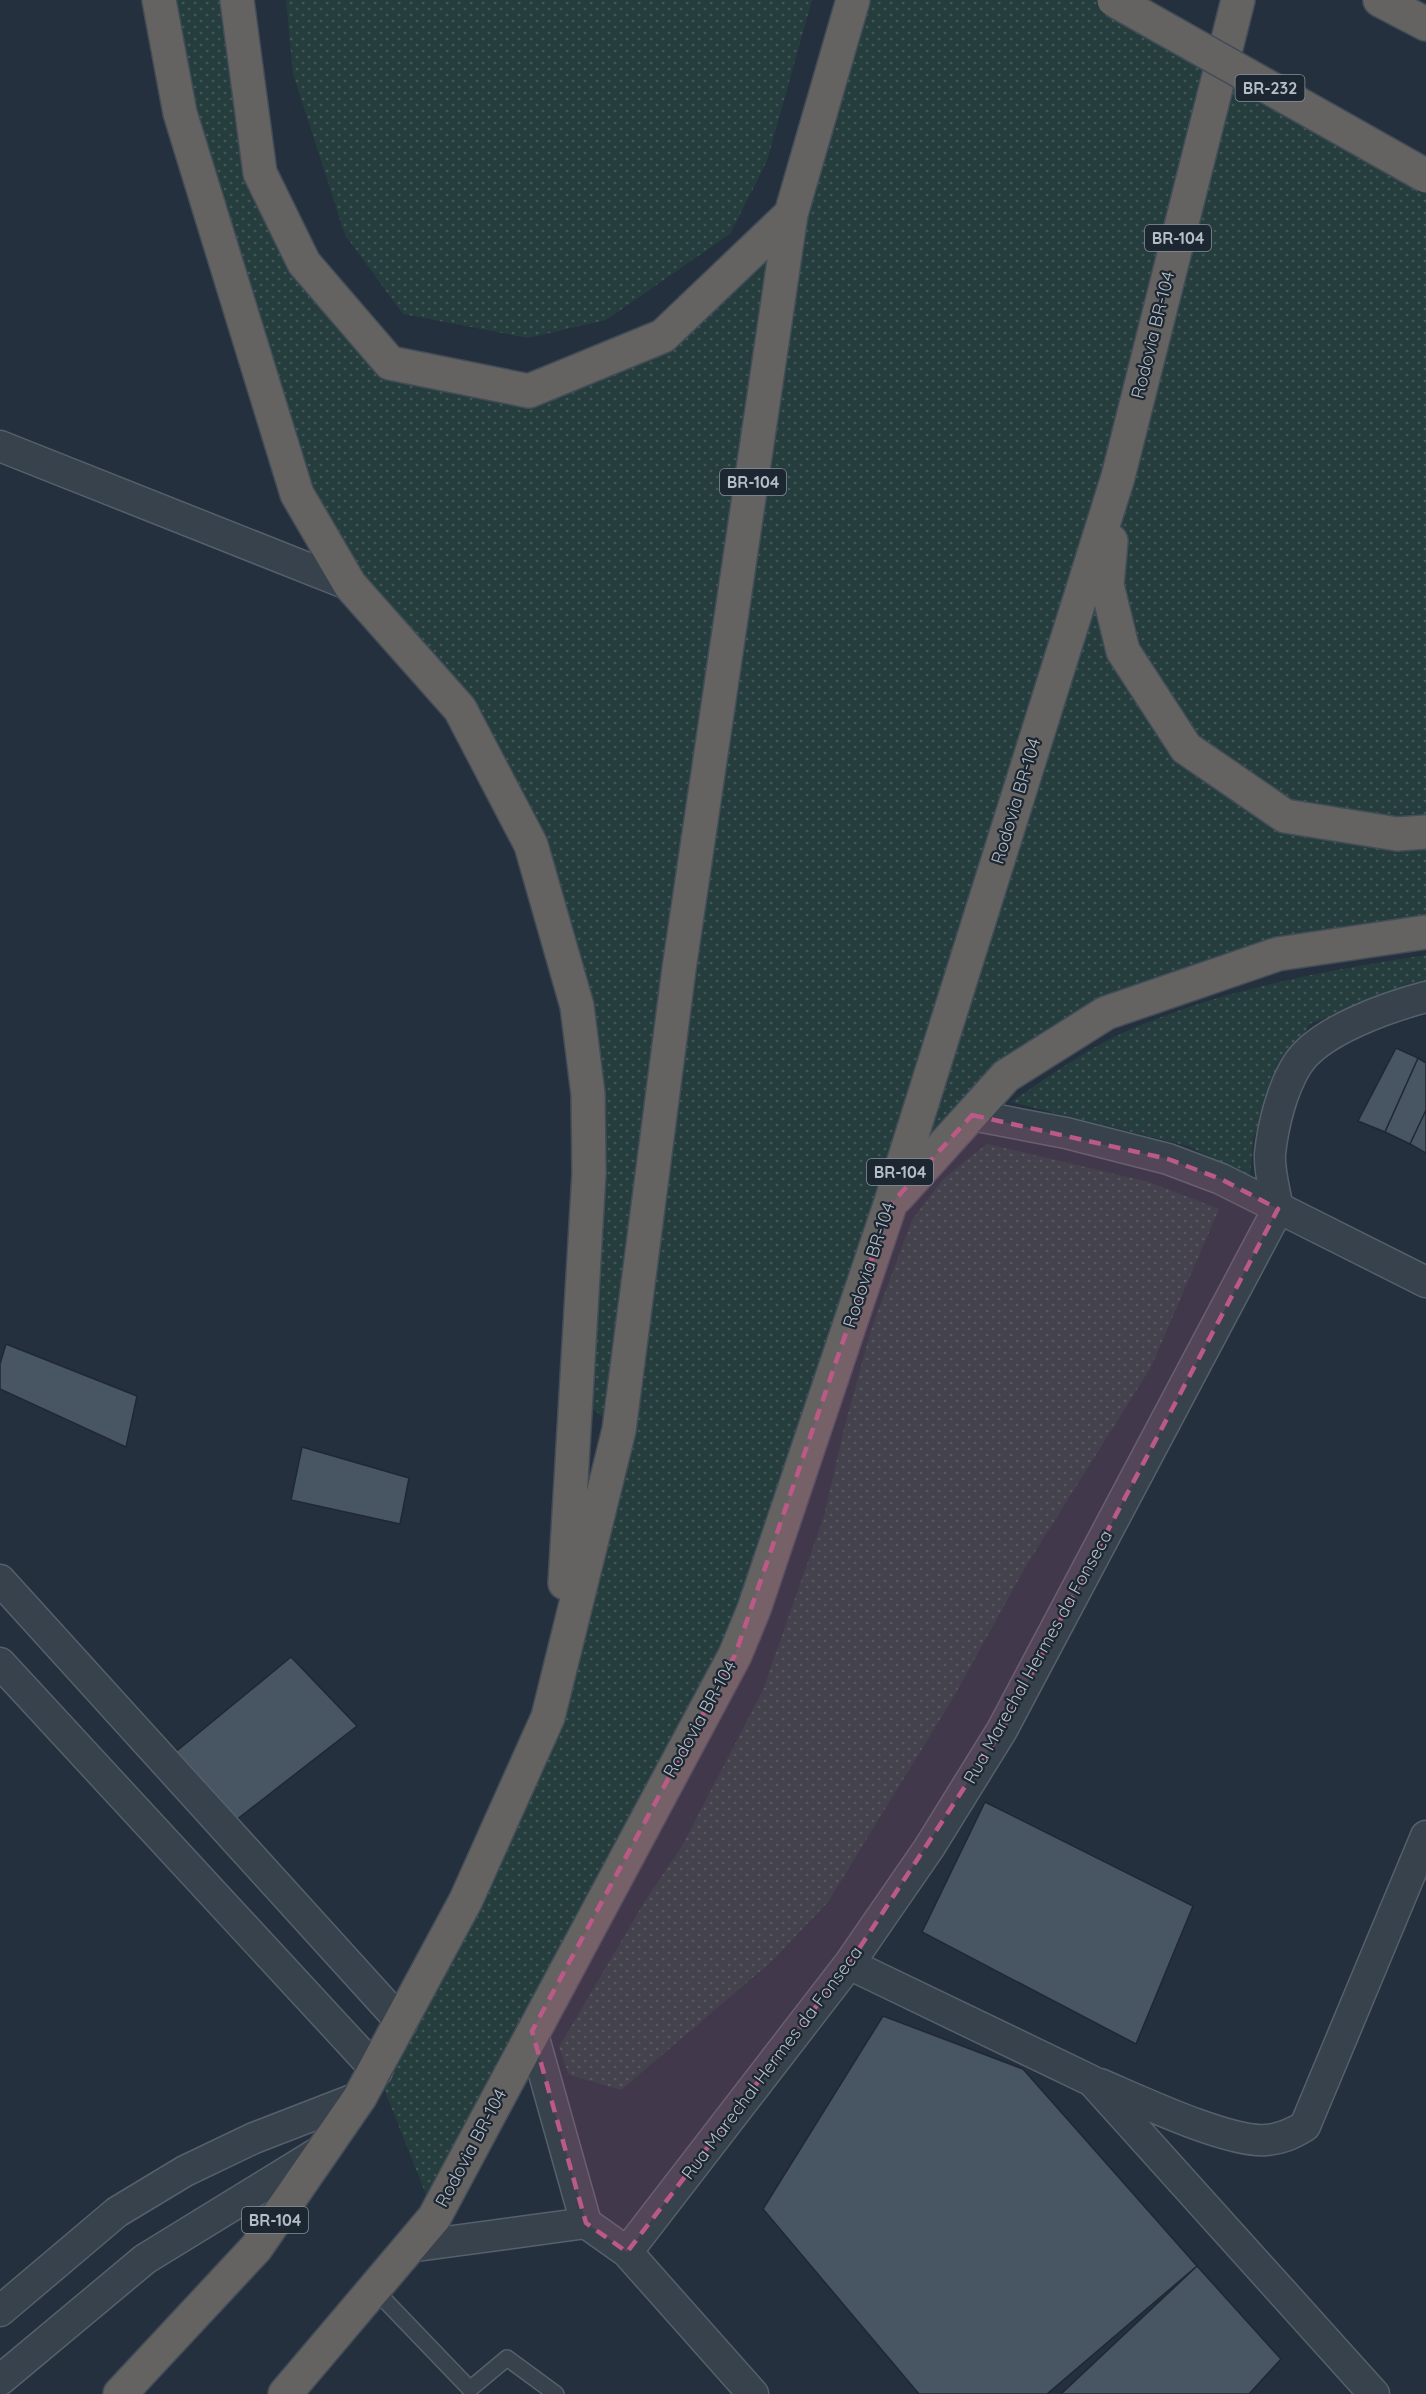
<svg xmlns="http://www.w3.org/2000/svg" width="1426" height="2394" font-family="Quicksand,sans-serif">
  <defs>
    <pattern id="green-dots" width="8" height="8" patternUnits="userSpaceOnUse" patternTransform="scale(1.5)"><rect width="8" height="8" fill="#263d3e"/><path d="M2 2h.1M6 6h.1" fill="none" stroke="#435758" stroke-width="1.8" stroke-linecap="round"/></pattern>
  </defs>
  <rect width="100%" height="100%" fill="#24303d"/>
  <path fill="url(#green-dots)" d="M159 0H237L260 173 390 363 529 391 663 336 791 214 853 0H1114L1426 176V932L1106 1013 1006 1076 893 1201 735 1655 658 1838 434 2215 377 2071 561 1663 612 1424 576 1396 588 1094 531 845 297 494Z
    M286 0H812L767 161 730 234 606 320 528 338 403 314 345 235 293 74Z
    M1426 955V983L1309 1024 1253 1139 1250 1177 1188 1146 1011 1102C1048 1077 1086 1049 1127 1031 1222 989 1324 971 1426 955Z
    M987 1144 1149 1182 1219 1209 1151 1367 1026 1566 953 1698 828 1902 771 1962 621 2090 569 2075 559 2047 645 1901 682 1846 763 1690 824 1516 844 1429 871 1330 912 1220 943 1179Z"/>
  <path fill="#485663" stroke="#1f2934" stroke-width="1.5" d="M1396 1048 1418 1058 1385 1132 1358 1121Z
    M1418 1058 1426 1063V1110L1410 1144 1385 1132Z
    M1426 1110V1153L1410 1144Z
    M6 1344 137 1396 126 1447 0 1389V1364Z
    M302 1447 409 1478 400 1524 291 1500Z
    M291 1657 357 1726 231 1824 173 1754Z
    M985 1802 1193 1906 1136 2044 922 1932Z
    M883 2016 1023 2069 1197 2266 1047 2394H919L763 2209Z
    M1197 2266 1281 2359 1249 2394H1061Z"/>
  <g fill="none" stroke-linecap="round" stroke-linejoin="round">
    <defs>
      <path id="service" d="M374 2289 470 2389 507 2358 556 2394"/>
      <path id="minor" d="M0 446 350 585
        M972 1115 1066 1133 1168 1159 1221 1179 1426 1282
        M1278 1209C1275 1192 1269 1171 1270 1154 1273 1125 1282 1089 1297 1065 1318 1031 1388 1007 1426 997
        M0 1580 402 2023
        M0 1663 377 2071
        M849 1964 1092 2081 1374 2394
        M532 2031 586 2223
        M1100 2084C1138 2100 1228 2143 1266 2140 1281 2139 1292 2134 1305 2126L1426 1836
        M586 2223 627 2252 753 2394
        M409 2247 586 2223
        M627 2252 849 1964 929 1848 1002 1730 1278 1209
        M0 2311 117 2212 185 2171 254 2138 360 2097
        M0 2380 145 2259 324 2149"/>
      <path id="trunk" d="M159 0 180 113 297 494 350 585 460 709 531 845 577 1006 588 1094 589 1173 565 1583
        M237 0 260 173 304 263 390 363 529 391 663 336 791 214
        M1380 0 1426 24
        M1111 541 1107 585 1123 651 1186 748 1285 816 1397 834 1426 832
        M897 1197 1006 1076 1106 1013 1278 954 1426 932
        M120 2394 256 2248 360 2097 466 1900 548 1717 619 1430 679 969 791 214 853 0
        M285 2394 434 2218 735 1655 754 1609 890 1205 1118 477 1238 0"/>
    </defs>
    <use href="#service" stroke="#56606b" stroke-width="18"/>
    <use href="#minor" stroke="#56606b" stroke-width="33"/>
    <use href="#trunk" stroke="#434d58" stroke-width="36"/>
    <use href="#service" stroke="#38424d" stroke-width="15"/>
    <use href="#minor" stroke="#38424d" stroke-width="30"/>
    <use href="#trunk" stroke="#646361" stroke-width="33"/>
    <defs>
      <path id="trunk-bridge" d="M1114 0 1426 176"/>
    </defs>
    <use href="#trunk-bridge" stroke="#434d58" stroke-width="36" stroke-linecap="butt"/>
    <use href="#trunk-bridge" stroke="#646361" stroke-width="33"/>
  </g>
  <path fill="#bc5a87" fill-opacity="0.2" stroke="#bc5a87" stroke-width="4.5" stroke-dasharray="12 8" stroke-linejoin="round" d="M972 1115 1168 1159 1221 1179 1278 1209 1002 1730 849 1964 627 2252 586 2223 532 2031 735 1655 890 1205Z"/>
  <g text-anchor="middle" stroke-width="4.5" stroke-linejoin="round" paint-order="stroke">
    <g fill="#1d2732" stroke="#87909b" stroke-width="1.5">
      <rect x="1235.5" y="75" width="69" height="26" rx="4.5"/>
      <rect x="1145" y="225" width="66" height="26" rx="4.5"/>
      <rect x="720" y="469" width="66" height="26" rx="4.5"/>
      <rect x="867" y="1159" width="66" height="26" rx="4.5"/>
      <rect x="242" y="2207" width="66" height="26" rx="4.5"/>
    </g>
    <g font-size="16" font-weight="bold" fill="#b4bdc8">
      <text x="1270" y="94">BR-232</text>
      <text x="1178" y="244">BR-104</text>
      <text x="753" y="488">BR-104</text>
      <text x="900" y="1178">BR-104</text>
      <text x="275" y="2226">BR-104</text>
    </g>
    <g font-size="18" fill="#b4bdc8" stroke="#1d2732">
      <text transform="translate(1153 335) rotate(-76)" y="6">Rodovia BR-104</text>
      <text transform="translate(1016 801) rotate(-73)" y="6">Rodovia BR-104</text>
      <text transform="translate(869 1265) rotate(-72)" y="6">Rodovia BR-104</text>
      <text transform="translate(1038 1657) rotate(-61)" y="6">Rua Marechal Hermes da Fonseca</text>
      <text transform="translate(700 1719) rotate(-61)" y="6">Rodovia BR-104</text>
      <text transform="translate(772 2063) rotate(-53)" y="6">Rua Marechal Hermes da Fonseca</text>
      <text transform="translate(471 2148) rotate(-62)" y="6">Rodovia BR-104</text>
    </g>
  </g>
</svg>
